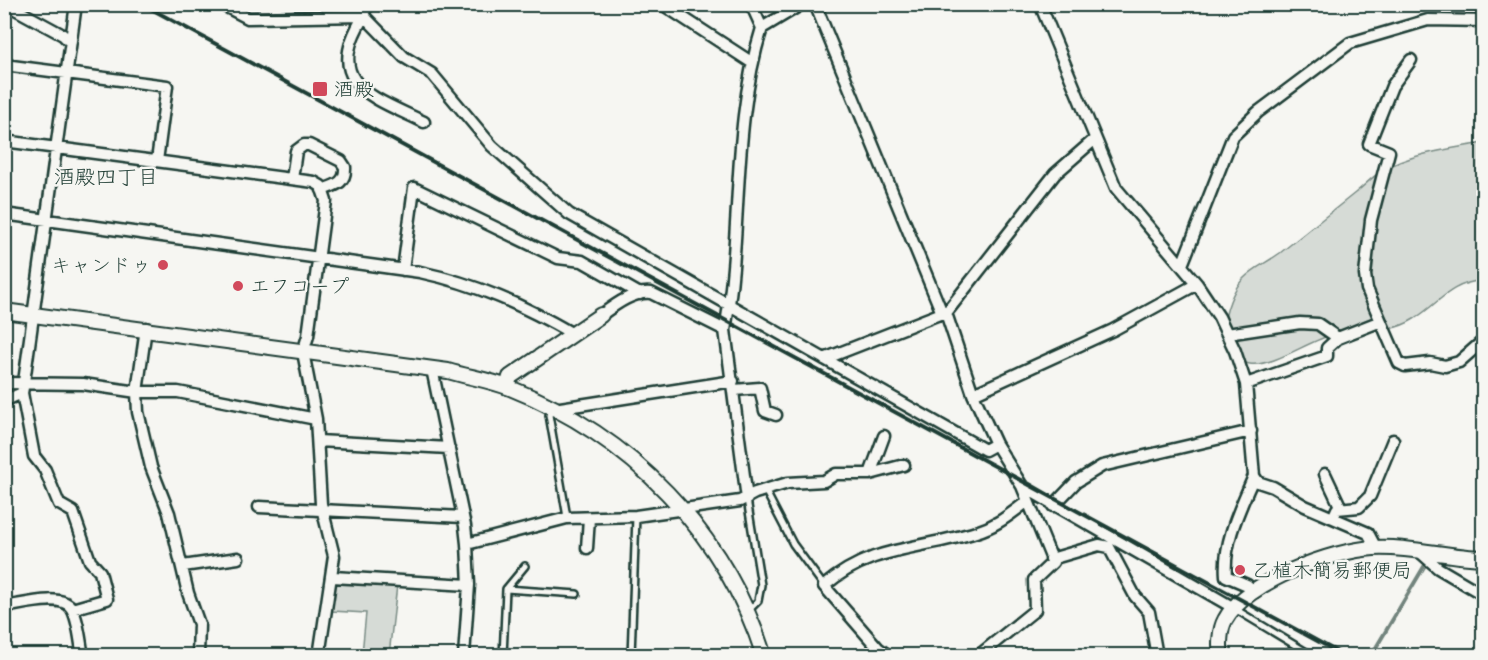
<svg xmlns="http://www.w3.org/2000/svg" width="1488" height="660" font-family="Delius,'Klee One',sans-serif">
  <rect width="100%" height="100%" fill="#f6f6f2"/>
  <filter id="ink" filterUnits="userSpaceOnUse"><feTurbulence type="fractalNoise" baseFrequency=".0167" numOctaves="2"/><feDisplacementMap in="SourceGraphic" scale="12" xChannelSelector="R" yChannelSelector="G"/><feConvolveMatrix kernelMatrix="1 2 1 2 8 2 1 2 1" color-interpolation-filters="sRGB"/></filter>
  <g filter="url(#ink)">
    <path fill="#d6dbd6" stroke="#7a8c85" stroke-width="1.5" d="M1483 143V280C1448 284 1441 302 1414 319 1389 335 1362 329 1335 334 1309 340 1274 367 1250 364 1209 359 1224 300 1243 279 1253 268 1268 262 1280 253 1305 233 1330 213 1355 193 1364 186 1373 176 1383 170 1413 153 1450 149 1483 143Z
      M335 583 397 585 389 655 362 654 366 613 332 611Z"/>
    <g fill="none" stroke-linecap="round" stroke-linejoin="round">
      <path stroke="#72847d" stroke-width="4" d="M1371 656 1425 565"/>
      <defs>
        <path id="service" d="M364 16 372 4
          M553 410 549 415 567 517
          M765 490 793 544 824 586
          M747 499 761 585 758 601 748 611
          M506 589 577 594
          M1235 609 1313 656
          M503 656 506 589 525 566
          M631 656 636 516"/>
        <path id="minor" d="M6 4 63 35 70 42
          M221 4 248 18 364 16 404 57 432 74 492 146 569 214 985 450 996 444
          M662 4 751 62
          M751 4 762 28
          M815 4 942 313H946L973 394 996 444 1022 486 1053 562 1034 580 1035 610 978 656
          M1040 4 1116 188 1197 284 1219 317 1235 351 1246 384 1254 476 1258 482 1273 487 1305 506 1368 533 1376 548
          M364 16C321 84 373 97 424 122
          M1411 60 1392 86 1369 144 1389 152 1371 220 1365 275 1367 289 1399 363 1405 366 1430 363 1445 366 1459 362 1484 340
          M4 65 167 86 157 161
          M4 141 314 182 321 186 326 201 308 336 303 352 316 419 321 504 334 556 319 656
          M292 179 296 151 304 145H309L341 161 345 167C346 183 336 185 322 190
          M4 214 420 272C476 284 523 305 573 334
          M1182 265 1233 136 1258 112 1350 43 1428 20 1484 21
          M403 270 414 188 558 258 582 261 640 294
          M946 313 1055 174 1095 139
          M601 315C615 305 633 291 651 293L725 330
          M146 328 137 392 138 412 151 467 169 513 188 593 199 624 198 656
          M1227 334 1300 323 1318 324 1338 338
          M824 359 942 313
          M432 369 465 526 467 544
          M4 383 83 384 137 392H178L316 419
          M1246 384 1327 356V348L1338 338 1381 321
          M734 390 760 388 765 411 776 415
          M22 393 34 456 45 470 59 504 73 512 90 561 100 572 107 599 72 609
          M973 394 1113 330 1197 284
          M4 401 22 393 24 382 76 4
          M554 409 733 381
          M318 441 449 448
          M870 474 884 436
          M1325 474 1341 508
          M1254 476C1241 507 1223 541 1226 576L1247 585 1255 592
          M1022 486 1234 608
          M747 499 725 330C743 230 731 126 762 28L802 4
          M1053 506 1076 482 1102 466 1251 431
          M259 507 463 517
          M1333 518 1337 509 1359 507 1370 496 1393 440
          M587 548 589 518
          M1420 552 1438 568 1484 595
          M1051 559 1099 545 1109 547 1135 596 1149 612 1157 656
          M183 566 238 558
          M333 577 469 585 467 544 567 518 636 516 740 501 755 493 788 483 824 481 836 474H870L904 465
          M4 607C20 605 63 592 72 609 79 621 80 642 83 656
          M464 656 469 585
          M889 656 878 648 824 586C872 545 919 550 976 532 997 526 1010 514 1028 501"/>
        <path id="tertiary" d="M4 311 448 371C468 377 490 380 510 388 631 436 724 531 764 656
          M507 387 510 377 601 315
          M1221 656C1219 645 1220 629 1225 620 1245 582 1333 550 1374 548 1410 546 1447 557 1484 558
          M1264 656H1289"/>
      </defs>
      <use href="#service" stroke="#1f3d34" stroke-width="10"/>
      <use href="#minor" stroke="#1f3d34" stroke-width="15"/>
      <use href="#tertiary" stroke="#1f3d34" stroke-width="18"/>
      <use href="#service" stroke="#f6f6f2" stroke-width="5"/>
      <use href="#minor" stroke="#f6f6f2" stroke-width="10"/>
      <use href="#tertiary" stroke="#f6f6f2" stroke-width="14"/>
      <path stroke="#1f3d34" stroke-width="4" d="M142 4 1345 656"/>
    </g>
  </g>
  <g fill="#d1495b" stroke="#f6f6f2" stroke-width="2">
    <rect x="312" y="81" width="16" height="16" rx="3"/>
    <circle cx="163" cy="265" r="6"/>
    <circle cx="238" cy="286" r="6"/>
    <circle cx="1240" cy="570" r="6"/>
  </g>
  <g text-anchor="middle" stroke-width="5" stroke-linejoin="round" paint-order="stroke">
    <g font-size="20" fill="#1f3d34" stroke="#f6f6f2" text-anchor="start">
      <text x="334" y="96">酒殿</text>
      <text x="151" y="272" text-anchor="end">キャンドゥ</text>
      <text x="250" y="293">エフコープ</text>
      <text x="1252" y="577">乙植木簡易郵便局</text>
    </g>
    <g font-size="21" fill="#1f3d34" stroke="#f6f6f2">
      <text x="106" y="184">酒殿四丁目</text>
    </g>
  </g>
  <rect width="1488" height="660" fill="none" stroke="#f6f6f2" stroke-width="24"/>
  <rect x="12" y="12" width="1464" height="636" fill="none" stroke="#1f3d34" stroke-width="2" filter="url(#ink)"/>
</svg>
